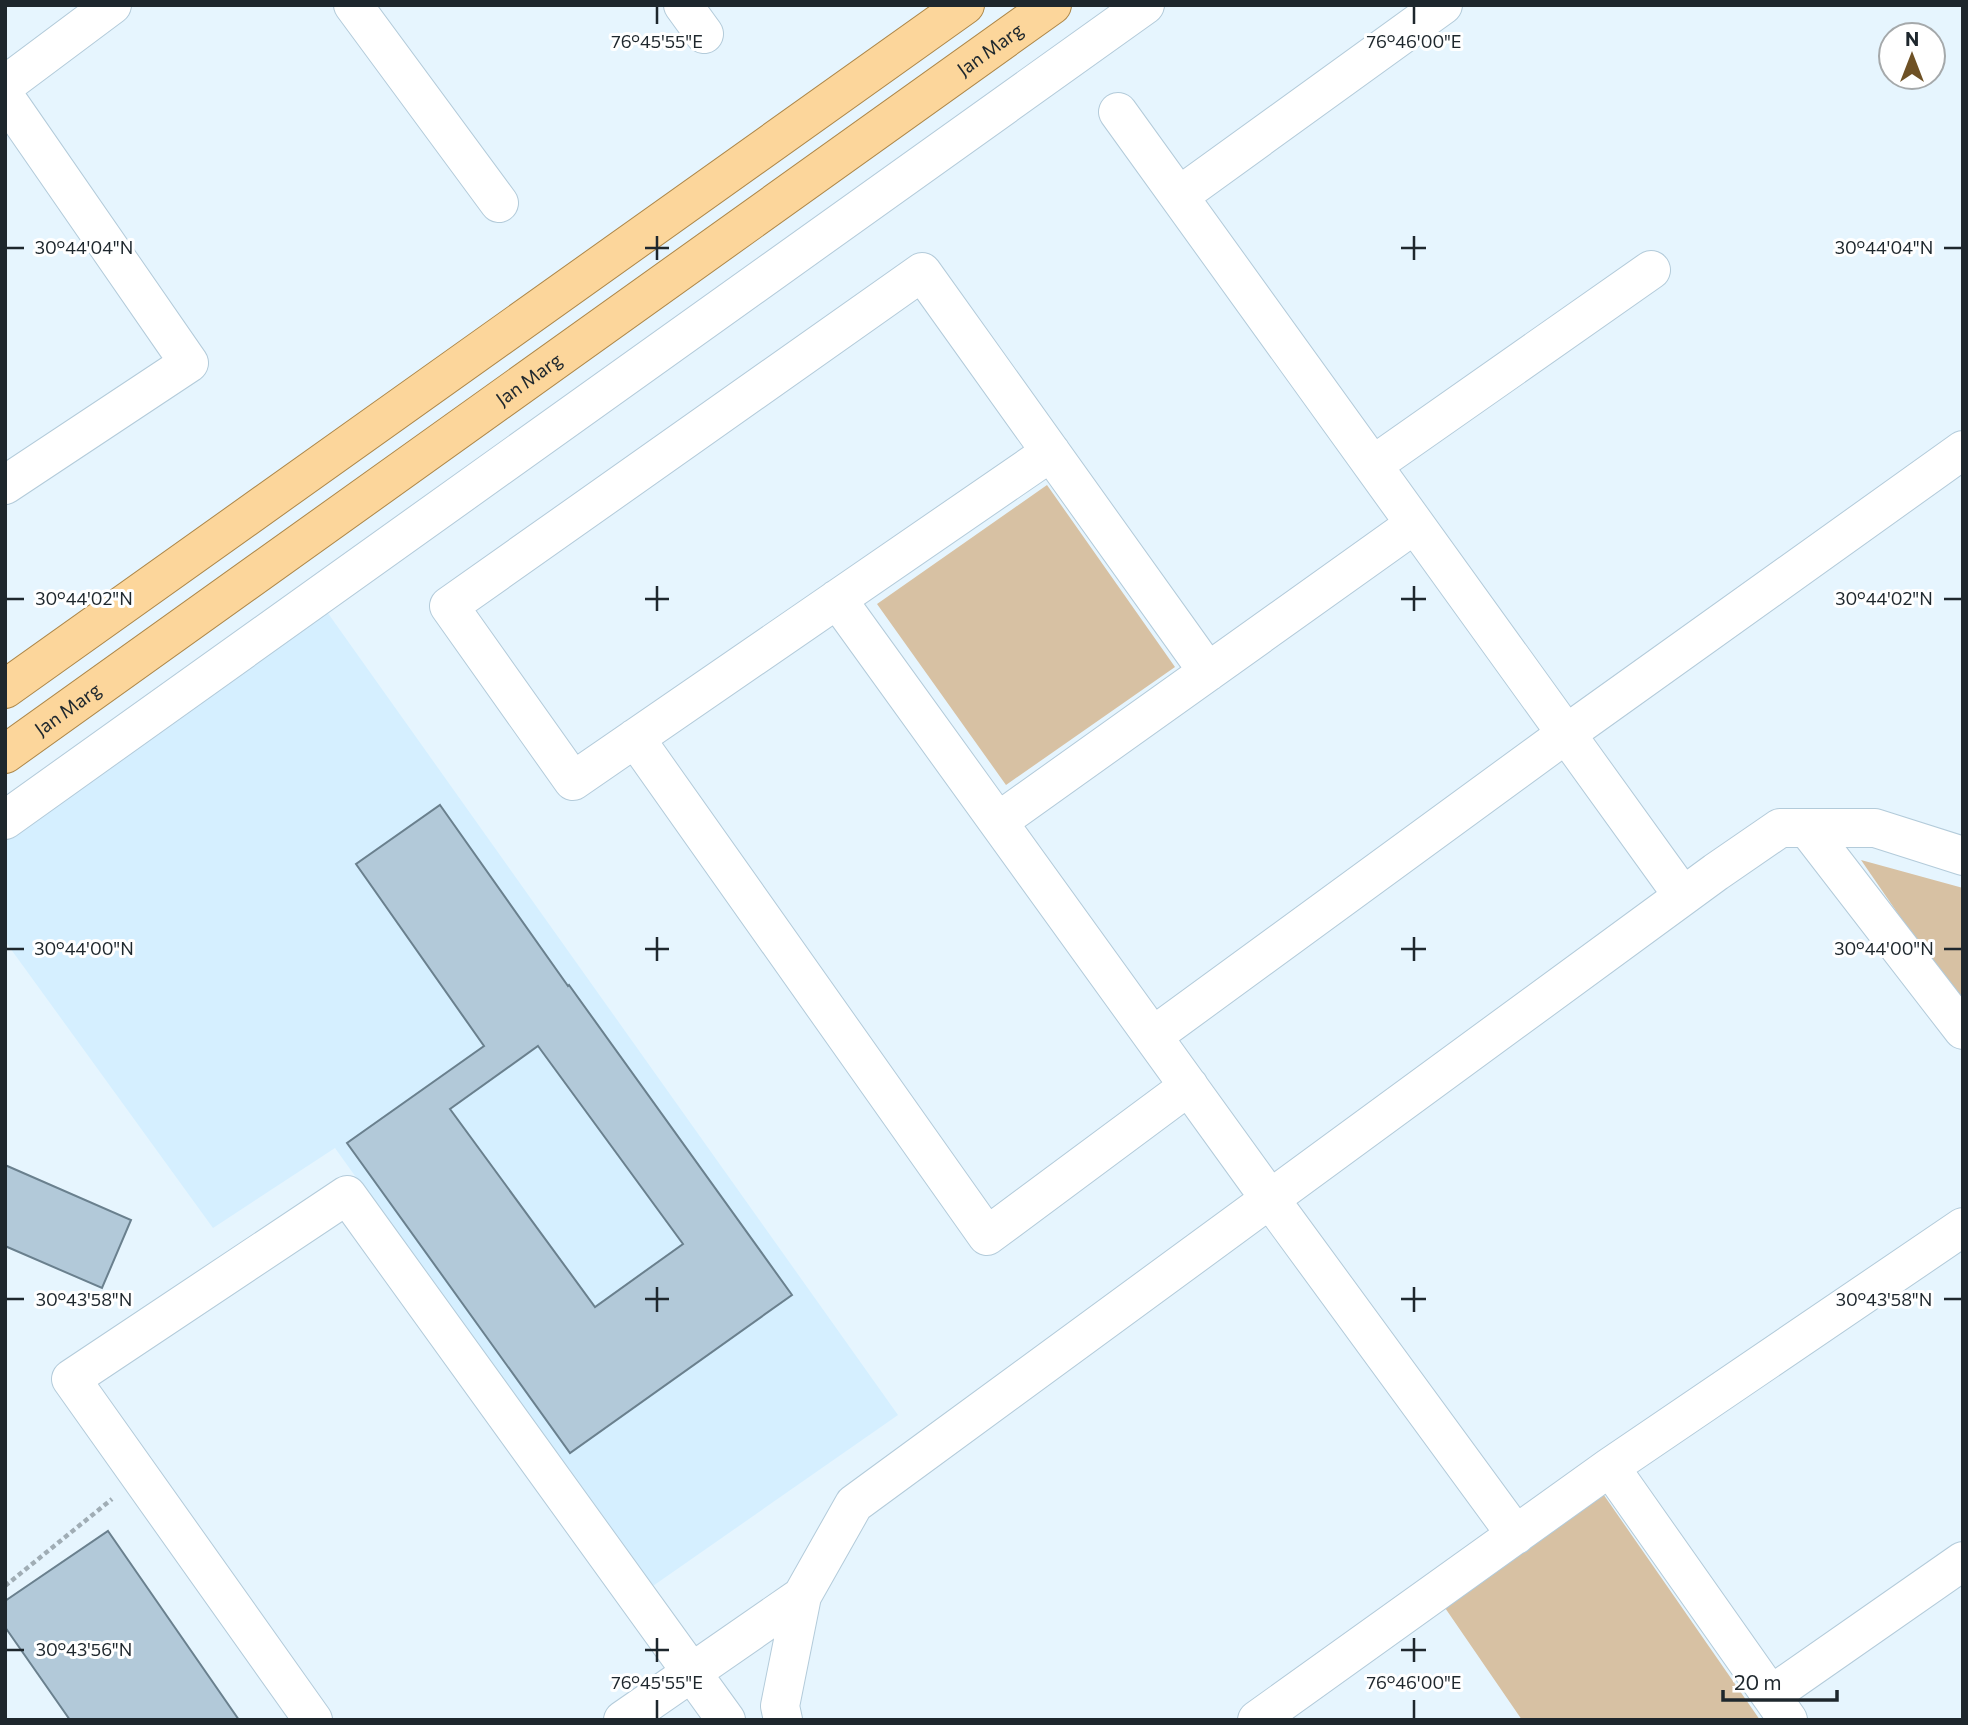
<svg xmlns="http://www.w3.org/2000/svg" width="1968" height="1725" font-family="Commissioner,sans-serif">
  <rect width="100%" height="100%" fill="#e6f5fe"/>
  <path fill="#d5efff" d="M320 602 898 1415 650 1588 335 1148 213 1228 5 941V826Z"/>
  <path fill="#d7c1a3" d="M1047 485 1175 667 1006 785 877 604Z
    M1861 860 1963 888V1008Z
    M1599 1488 1760 1720H1522L1441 1602Z"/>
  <path fill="#b2c9d9" stroke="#6a808e" stroke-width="2" fill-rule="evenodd" d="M440 805 568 986 569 985 792 1295 570 1453 347 1143 484 1046 356 864ZM538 1046 683 1244 595 1307 450 1109Z
    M5 1165 131 1220 102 1288 5 1246Z
    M108 1531 239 1720H70L5 1627V1601Z"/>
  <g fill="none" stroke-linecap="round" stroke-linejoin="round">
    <defs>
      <path id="minor" d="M353 5 499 203
        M683 5 704 34
        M5 85 112 5
        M5 97 189 363 5 485
        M1118 112 1683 896
        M1179 196 1443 5
        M1051 452 573 781 449 606 922 272 1208 672
        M1373 465 1651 270
        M837 599 1270 1199 1516 1535
        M635 738 987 1236 1189 1086
        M5 820 1145 5
        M999 821 1415 524
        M1807 828 1963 1030
        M1153 1036 1566 734 1963 450
        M1610 1467 1788 1720
        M1771 1695 1963 1561
        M313 1720 71 1379 347 1195 726 1720
        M623 1720 802 1596
        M783 1720 780 1706 802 1596 854 1504 1716 872 1780 828H1875L1963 856
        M1257 1720 1610 1467 1963 1227"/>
      <g id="major">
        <path d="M5 689 965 5"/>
        <path id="s1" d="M5 754 1052 5"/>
      </g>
    </defs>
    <use href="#minor" stroke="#b3cbda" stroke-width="40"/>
    <use href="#major" stroke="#ad8749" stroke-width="40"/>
    <path stroke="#a0adb5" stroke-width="4.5" stroke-dasharray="5 3.5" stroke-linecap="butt" d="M5 1586 112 1499"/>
    <use href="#minor" stroke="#fff" stroke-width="38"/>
    <use href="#major" stroke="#fcd69b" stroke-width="38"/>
  </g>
  <path fill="none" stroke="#1e272d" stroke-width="2.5" d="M657 7V24M1414 7V24M657 236V260M1414 236V260M7 248H24M645 248H669M1401 248H1426M1944 248H1961M657 586V611M1414 586V611M7 599H24M645 599H669M1401 599H1426M1944 599H1961M657 937V961M1414 937V961M7 949H24M645 949H669M1401 949H1426M1944 949H1961M657 1287V1312M1414 1287V1312M7 1299H24M645 1299H669M1401 1299H1426M1944 1299H1961M657 1638V1662M1414 1638V1662M7 1650H24M645 1650H669M1401 1650H1426M657 1700V1718M1414 1700V1718"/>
  <g text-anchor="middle" stroke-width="6" stroke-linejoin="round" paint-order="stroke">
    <g font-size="19" fill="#1e272d" stroke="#fff">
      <text dy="7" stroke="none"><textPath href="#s1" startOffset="1211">Jan Marg</textPath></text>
      <text dy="7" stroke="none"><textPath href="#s1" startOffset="644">Jan Marg</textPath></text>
      <text dy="7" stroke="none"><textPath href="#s1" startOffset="77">Jan Marg</textPath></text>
    </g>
  </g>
  <g font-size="18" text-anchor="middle" fill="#1e272d" stroke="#fff" stroke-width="6" stroke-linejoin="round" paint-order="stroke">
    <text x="657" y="48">76°45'55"E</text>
    <text x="1414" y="48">76°46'00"E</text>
    <text x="84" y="254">30°44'04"N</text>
    <text x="1884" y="254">30°44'04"N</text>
    <text x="84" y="605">30°44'02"N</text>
    <text x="1884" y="605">30°44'02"N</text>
    <text x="84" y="955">30°44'00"N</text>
    <text x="1884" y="955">30°44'00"N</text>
    <text x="84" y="1306">30°43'58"N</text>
    <text x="1884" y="1306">30°43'58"N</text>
    <text x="84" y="1656">30°43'56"N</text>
    <text x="657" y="1689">76°45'55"E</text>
    <text x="1414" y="1689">76°46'00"E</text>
  </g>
  <rect width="1968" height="1725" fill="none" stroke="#1e272d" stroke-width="14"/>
  <g transform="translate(1912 56)"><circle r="33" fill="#ffffff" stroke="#a5a9ab" stroke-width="2"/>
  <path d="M0-5L12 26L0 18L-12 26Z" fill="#6e5125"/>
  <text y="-10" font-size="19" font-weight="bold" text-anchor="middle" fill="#1e272d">N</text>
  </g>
  <path d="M1723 1690v10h114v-10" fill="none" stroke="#1e272d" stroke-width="3.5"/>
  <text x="1734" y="1690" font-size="21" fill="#1e272d" stroke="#ffffff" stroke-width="5" paint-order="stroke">20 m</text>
</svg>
